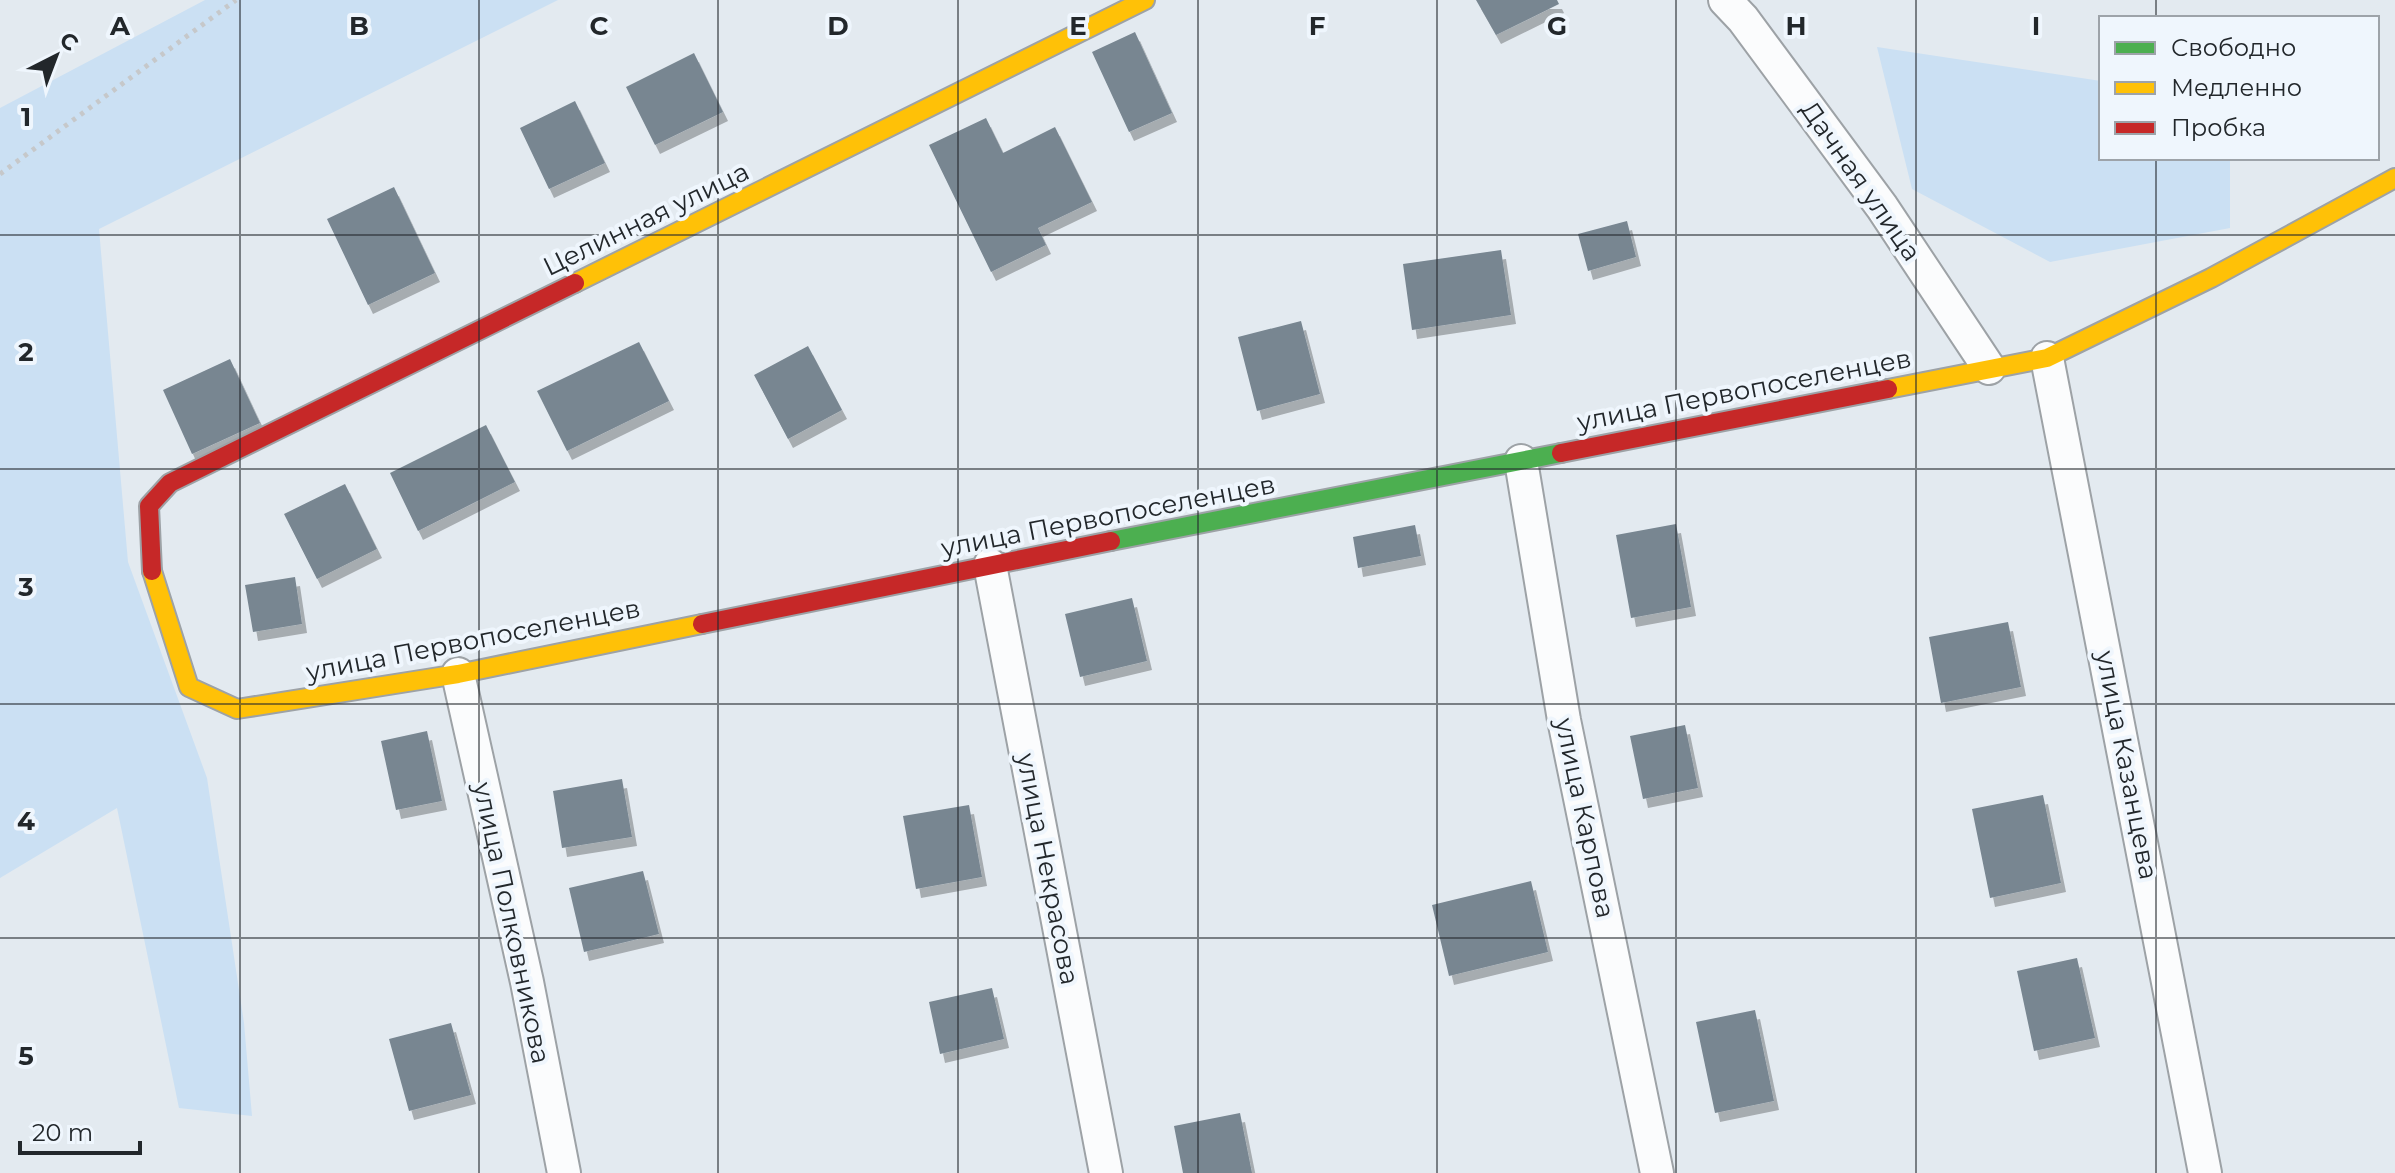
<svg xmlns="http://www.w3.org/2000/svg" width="2395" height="1173" font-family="Montserrat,sans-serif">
  <defs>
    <filter id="shadow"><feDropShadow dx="5" dy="9" stdDeviation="0" flood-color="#0004"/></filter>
  </defs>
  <rect width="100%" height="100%" fill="#e3eaf0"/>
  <path fill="#cbe0f3" d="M205 0H558L99 229 128 562 207 778 244 1023 252 1116 179 1108 117 808 0 878V108Z
    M1877 47 2101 81V158H2230V228L2050 262 1912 189Z"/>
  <path fill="#788691" filter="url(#shadow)" d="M1476 0H1557L1559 4 1496 35Z
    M1135 32 1172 113 1129 132 1092 52Z
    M694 53 723 112 655 145 626 87Z
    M575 101 605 163 549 189 520 128Z
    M986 118 1003 153 1055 127 1092 202 1038 228 1046 245 991 272 929 145Z
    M394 187 435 273 368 305 327 219Z
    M1627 221 1636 257 1588 271 1578 234Z
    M1501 250 1511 315 1412 330 1403 264Z
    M1301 321 1320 394 1257 411 1238 337Z
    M639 342 669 401 567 451 537 391Z
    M808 346 842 410 788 439 754 375Z
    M230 359 260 423 192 454 163 390Z
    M486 425 515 482 418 531 390 473Z
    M345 484 377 549 317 579 284 514Z
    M1676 524 1691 607 1631 618 1616 535Z
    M1415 525 1421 556 1358 568 1353 537Z
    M295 577 302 624 253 632 245 585Z
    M1132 598 1147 661 1080 677 1065 614Z
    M2008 622 2021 687 1941 703 1929 637Z
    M1685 725 1698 788 1643 799 1630 736Z
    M427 731 442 801 396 810 381 741Z
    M622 779 632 837 562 848 553 791Z
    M2043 795 2061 883 1990 898 1972 809Z
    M969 805 982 877 916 889 903 816Z
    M643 871 659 934 584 952 569 888Z
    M1531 881 1548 952 1449 976 1432 905Z
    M2077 958 2095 1038 2034 1051 2017 971Z
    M992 988 1004 1039 940 1054 929 1002Z
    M1755 1010 1774 1101 1715 1113 1696 1022Z
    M451 1023 471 1095 409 1111 389 1039Z
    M1240 1113 1252 1173H1183L1174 1126Z"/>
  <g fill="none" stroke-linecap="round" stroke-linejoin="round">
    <defs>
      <path id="street" d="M1725 0 1743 19 1882 207 1989 368
        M2047 358 2205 1173
        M1521 461 1564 720 1657 1173
        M990 565 1106 1173
        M458 674 527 982 564 1173"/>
      <path id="fast" d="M1111 541 1561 453"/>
      <path id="slow" d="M575 283 1145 0
        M1888 389 2047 358 2211 278 2395 178
        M152 571 189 687 237 709 458 674 702 624"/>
      <path id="jam" d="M1561 453 1888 389
        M152 571 149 506 170 483 575 283
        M702 624 1111 541"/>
    </defs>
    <use href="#street" stroke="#9da2a6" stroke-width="36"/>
    <use href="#fast" stroke="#9da2a6" stroke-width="22"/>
    <use href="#slow" stroke="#9da2a6" stroke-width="22"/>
    <use href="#jam" stroke="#9da2a6" stroke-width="22"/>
    <path stroke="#c6c8ca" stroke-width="5" stroke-dasharray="4 6" stroke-linecap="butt" d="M0 174 236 0"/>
    <use href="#street" stroke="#fbfcfd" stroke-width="32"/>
    <use href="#fast" stroke="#4caf50" stroke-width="18"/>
    <use href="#slow" stroke="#ffc107" stroke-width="18"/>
    <use href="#jam" stroke="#c62828" stroke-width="18"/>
  </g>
  <path fill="none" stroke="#22272b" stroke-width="2" stroke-opacity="0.55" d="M240 0V1173M479 0V1173M718 0V1173M958 0V1173M1198 0V1173M1437 0V1173M1676 0V1173M1916 0V1173M2156 0V18M2156 158V1173M0 235H2395M0 469H2395M0 704H2395M0 938H2395"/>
  <g text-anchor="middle" stroke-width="8" stroke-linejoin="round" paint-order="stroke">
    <g font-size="26" fill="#22272b" stroke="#eff6fd">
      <text transform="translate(1861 181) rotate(55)" y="9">Дачная улица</text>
      <text transform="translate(646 219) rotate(-26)" y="9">Целинная улица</text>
      <text transform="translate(1744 390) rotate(-11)" y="9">улица Первопоселенцев</text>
      <text transform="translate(1108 516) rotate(-11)" y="9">улица Первопоселенцев</text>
      <text transform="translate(473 640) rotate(-11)" y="9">улица Первопоселенцев</text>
      <text transform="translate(2127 765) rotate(79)" y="9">улица Казанцева</text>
      <text transform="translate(1585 818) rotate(78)" y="9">улица Карпова</text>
      <text transform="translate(1048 869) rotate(79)" y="9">улица Некрасова</text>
      <text transform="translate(512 923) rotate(78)" y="9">улица Полковникова</text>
    </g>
  </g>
  <g font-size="26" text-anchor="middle" font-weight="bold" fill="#22272b" stroke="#eff6fd" stroke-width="8" stroke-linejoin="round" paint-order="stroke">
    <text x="120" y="35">A</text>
    <text x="359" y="35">B</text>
    <text x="599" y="35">C</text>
    <text x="838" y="35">D</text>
    <text x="1078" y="35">E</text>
    <text x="1317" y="35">F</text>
    <text x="1557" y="35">G</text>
    <text x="1796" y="35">H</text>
    <text x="2036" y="35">I</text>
    <text x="26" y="126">1</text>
    <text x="26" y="361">2</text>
    <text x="26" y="596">3</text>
    <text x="26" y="830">4</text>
    <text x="26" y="1065">5</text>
  </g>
  <rect x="2099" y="16" width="280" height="144" fill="#eff6fd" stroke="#9da3a9" stroke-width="2"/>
  <rect x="2115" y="42" width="40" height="12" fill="#4caf50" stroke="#9da3a9" stroke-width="2"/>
  <text x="2171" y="56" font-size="24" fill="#22272b">Свободно</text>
  <rect x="2115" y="82" width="40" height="12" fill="#ffc107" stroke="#9da3a9" stroke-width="2"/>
  <text x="2171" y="96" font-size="24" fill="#22272b">Медленно</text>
  <rect x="2115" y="122" width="40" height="12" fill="#c62828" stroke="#9da3a9" stroke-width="2"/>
  <text x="2171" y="136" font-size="24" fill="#22272b">Пробка</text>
  <g transform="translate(56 56) rotate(42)" stroke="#eff6fd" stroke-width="6" paint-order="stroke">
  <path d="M0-6L14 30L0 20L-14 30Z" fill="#22272b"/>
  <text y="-12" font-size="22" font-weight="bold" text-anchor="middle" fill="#22272b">С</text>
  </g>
  <path d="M20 1141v12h120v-12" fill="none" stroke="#22272b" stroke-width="4"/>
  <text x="32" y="1141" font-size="24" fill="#22272b" stroke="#eff6fd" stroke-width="6" paint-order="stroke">20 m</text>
</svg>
